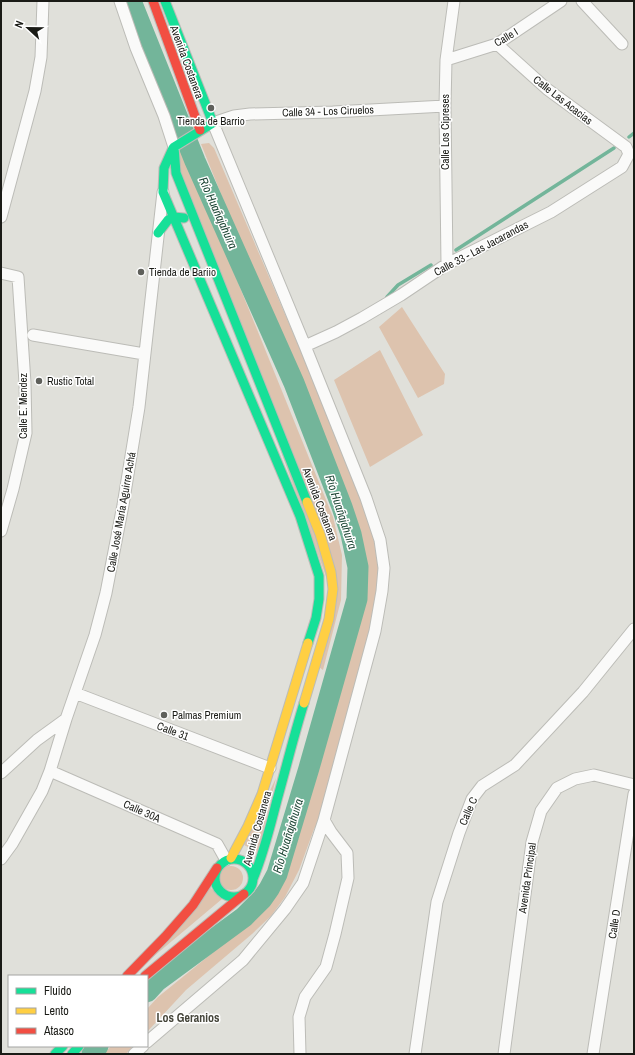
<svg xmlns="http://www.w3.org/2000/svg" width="635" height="1055" font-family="'Archivo Narrow',sans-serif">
  <rect width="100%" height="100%" fill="#e0e0da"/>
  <path fill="#ddc3ae" d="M179 137 333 517 342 555 341 600 323 670 315 664 333 596 171 145Z
    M209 143 214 148 375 525 381 557 379 599 319 821 314 829 299 870 285 897 271 916 252 934 186 990 147 1032V1009L158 997 237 933 259 913 277 889 289 863 361 607 363 580 361 553 357 534 201 144Z
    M402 307 445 374 444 384 418 398 379 327Z
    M380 350 423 435 370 467 334 380Z
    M276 778 258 852 244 845Z
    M219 878a12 12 0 1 1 24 0a12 12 0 1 1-24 0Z
    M207 884 222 899 147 962Z
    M111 1046H133L126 1054H104Z"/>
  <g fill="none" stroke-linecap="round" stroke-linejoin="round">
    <path stroke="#73b59a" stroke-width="3.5" d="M629 137 634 133
      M456 250 614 148
      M387 297 398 285 431 265"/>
    <path stroke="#73b59a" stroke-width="21" d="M131 1 195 161 294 383 342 507 351 534 358 567 357 599 309 768 277 874 269 889 262 899 244 917 157 981 147 992
      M92 1054 98 1046"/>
    <defs>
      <path id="street" d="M120 1 136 48 164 116 174 147
        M582 1 622 44
        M446 60 497 44 561 1
        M1 217 35 91 41 57 43 1
        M447 264 445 106 446 60 454 1
        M1 273 18 277 25 383 26 433 13 489 1 531
        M33 335 144 354
        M305 346 336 332 362 318 401 295 447 264 551 212 622 167 629 154 626 147 547 89 497 44
        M75 693 270 768
        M50 771 217 844 226 860
        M1 773 37 740 66 719
        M1 859 12 844 42 791 50 771 66 719 95 635 106 593 123 505 139 407 163 192
        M147 1042 243 960 285 909 303 883 324 820 375 631 382 591 384 568 380 540 366 498 305 346 213 123 234 116 250 114 333 112 445 106
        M134 1054 143 1046
        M300 1054 299 1017 305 997 326 967 335 934 348 878 347 853 331 832 324 820
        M415 1054 437 902 459 833 472 799 482 786 515 765 583 692 634 629
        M504 1054 532 842 541 811 557 788 575 779 594 775 634 785
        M593 1054 634 794"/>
      <path id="fast" d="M165 1 213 123 174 147
        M174 147 176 173 307 502
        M173 148 164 168 163 192 300 516 319 576V599L316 618 308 643
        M158 233 168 220 174 217 184 218
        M215 878a19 19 0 1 1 38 0a19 19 0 1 1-38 0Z
        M253 879C264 853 270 827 277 800 286 768 294 735 304 703
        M55 1054 63 1046
        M72 1054 79 1046"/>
      <path id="slow" d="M304 703 329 619 333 589 331 572 320 534 307 502
        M231 858 248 826 262 794 308 643"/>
      <path id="jam" d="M153 1 200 130
        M127 976 165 937 193 905 217 868
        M145 976 244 894"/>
    </defs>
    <use href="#street" stroke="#bcbcb7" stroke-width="13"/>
    <use href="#fast" stroke="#bcbcb7" stroke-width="11"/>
    <use href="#slow" stroke="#bcbcb7" stroke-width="11"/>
    <use href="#jam" stroke="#bcbcb7" stroke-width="11"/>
    <use href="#street" stroke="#fafaf9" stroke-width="11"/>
    <use href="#fast" stroke="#16e098" stroke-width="9"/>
    <use href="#slow" stroke="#ffcf43" stroke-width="9"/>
    <use href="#jam" stroke="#f24e42" stroke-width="9"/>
  </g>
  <g fill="#5f605b" stroke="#fff" stroke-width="1.5">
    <circle cx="211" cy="108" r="4"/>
    <circle cx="141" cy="272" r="4"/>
    <circle cx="39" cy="381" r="4"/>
    <circle cx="164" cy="715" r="4"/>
  </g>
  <g text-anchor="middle" stroke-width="3" stroke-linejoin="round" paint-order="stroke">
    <g font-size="11" fill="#1a1b16" stroke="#fff">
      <text transform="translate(506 37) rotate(-31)" y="4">Calle I</text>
      <text transform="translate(187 62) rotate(70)" y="4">Avenida Costanera</text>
      <text transform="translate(563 100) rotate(38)" y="4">Calle Las Acacias</text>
      <text transform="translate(328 111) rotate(-2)" y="4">Calle 34 - Los Ciruelos</text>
      <text transform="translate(445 132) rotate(-90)" y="4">Calle Los Cipreses</text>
      <text transform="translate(481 248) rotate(-28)" y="4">Calle 33 - Las Jacarandas</text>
      <text transform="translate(23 406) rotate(-90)" y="4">Calle E. Mendez</text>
      <text transform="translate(320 504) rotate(69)" y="4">Avenida Costanera</text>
      <text transform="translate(121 512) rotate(-80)" y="4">Calle José María Aguirre Achá</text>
      <text transform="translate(173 731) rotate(21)" y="4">Calle 31</text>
      <text transform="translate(142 811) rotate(24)" y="4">Calle 30A</text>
      <text transform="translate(468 811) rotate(-66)" y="4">Calle C</text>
      <text transform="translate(257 828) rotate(-74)" y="4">Avenida Costanera</text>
      <text transform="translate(527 878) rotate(-82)" y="4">Avenida Principal</text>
      <text transform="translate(614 924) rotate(-81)" y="4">Calle D</text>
    </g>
    <g font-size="11" fill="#1a1b16" stroke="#fff" text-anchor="start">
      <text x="211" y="125" text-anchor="middle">Tienda de Barrio</text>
      <text x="149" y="276">Tienda de Bariio</text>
      <text x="47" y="385">Rustic Total</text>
      <text x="172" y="719">Palmas Premium</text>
    </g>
    <g font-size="12" font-style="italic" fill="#1d4635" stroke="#fff">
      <text transform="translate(218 213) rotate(66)" y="4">Río Huañajahuira</text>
      <text transform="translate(341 512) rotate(72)" y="4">Río Huañajahuira</text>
      <text transform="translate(288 836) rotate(-73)" y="4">Río Huañajahuira</text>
    </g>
    <g font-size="12" font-weight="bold" fill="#46463b" stroke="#fff">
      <text x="188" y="1022">Los Geranios</text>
    </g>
  </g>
  <rect width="635" height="1055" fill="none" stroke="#1a1b16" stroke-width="4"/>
  <rect x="8" y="975" width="140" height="72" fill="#ffffff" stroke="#a3a4a2"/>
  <rect x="16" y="988" width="20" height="6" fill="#16e098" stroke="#a3a4a2"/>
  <text x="44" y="995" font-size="12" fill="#1a1b16">Fluido</text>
  <rect x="16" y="1008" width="20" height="6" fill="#ffcf43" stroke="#a3a4a2"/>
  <text x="44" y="1015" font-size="12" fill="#1a1b16">Lento</text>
  <rect x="16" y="1028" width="20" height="6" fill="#f24e42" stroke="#a3a4a2"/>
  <text x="44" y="1035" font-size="12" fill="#1a1b16">Atasco</text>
  <g transform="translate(28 28) rotate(292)" stroke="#ffffff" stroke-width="3" paint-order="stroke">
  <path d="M0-3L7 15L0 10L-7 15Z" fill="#1a1b16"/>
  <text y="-6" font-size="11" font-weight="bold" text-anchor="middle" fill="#1a1b16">N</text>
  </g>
</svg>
